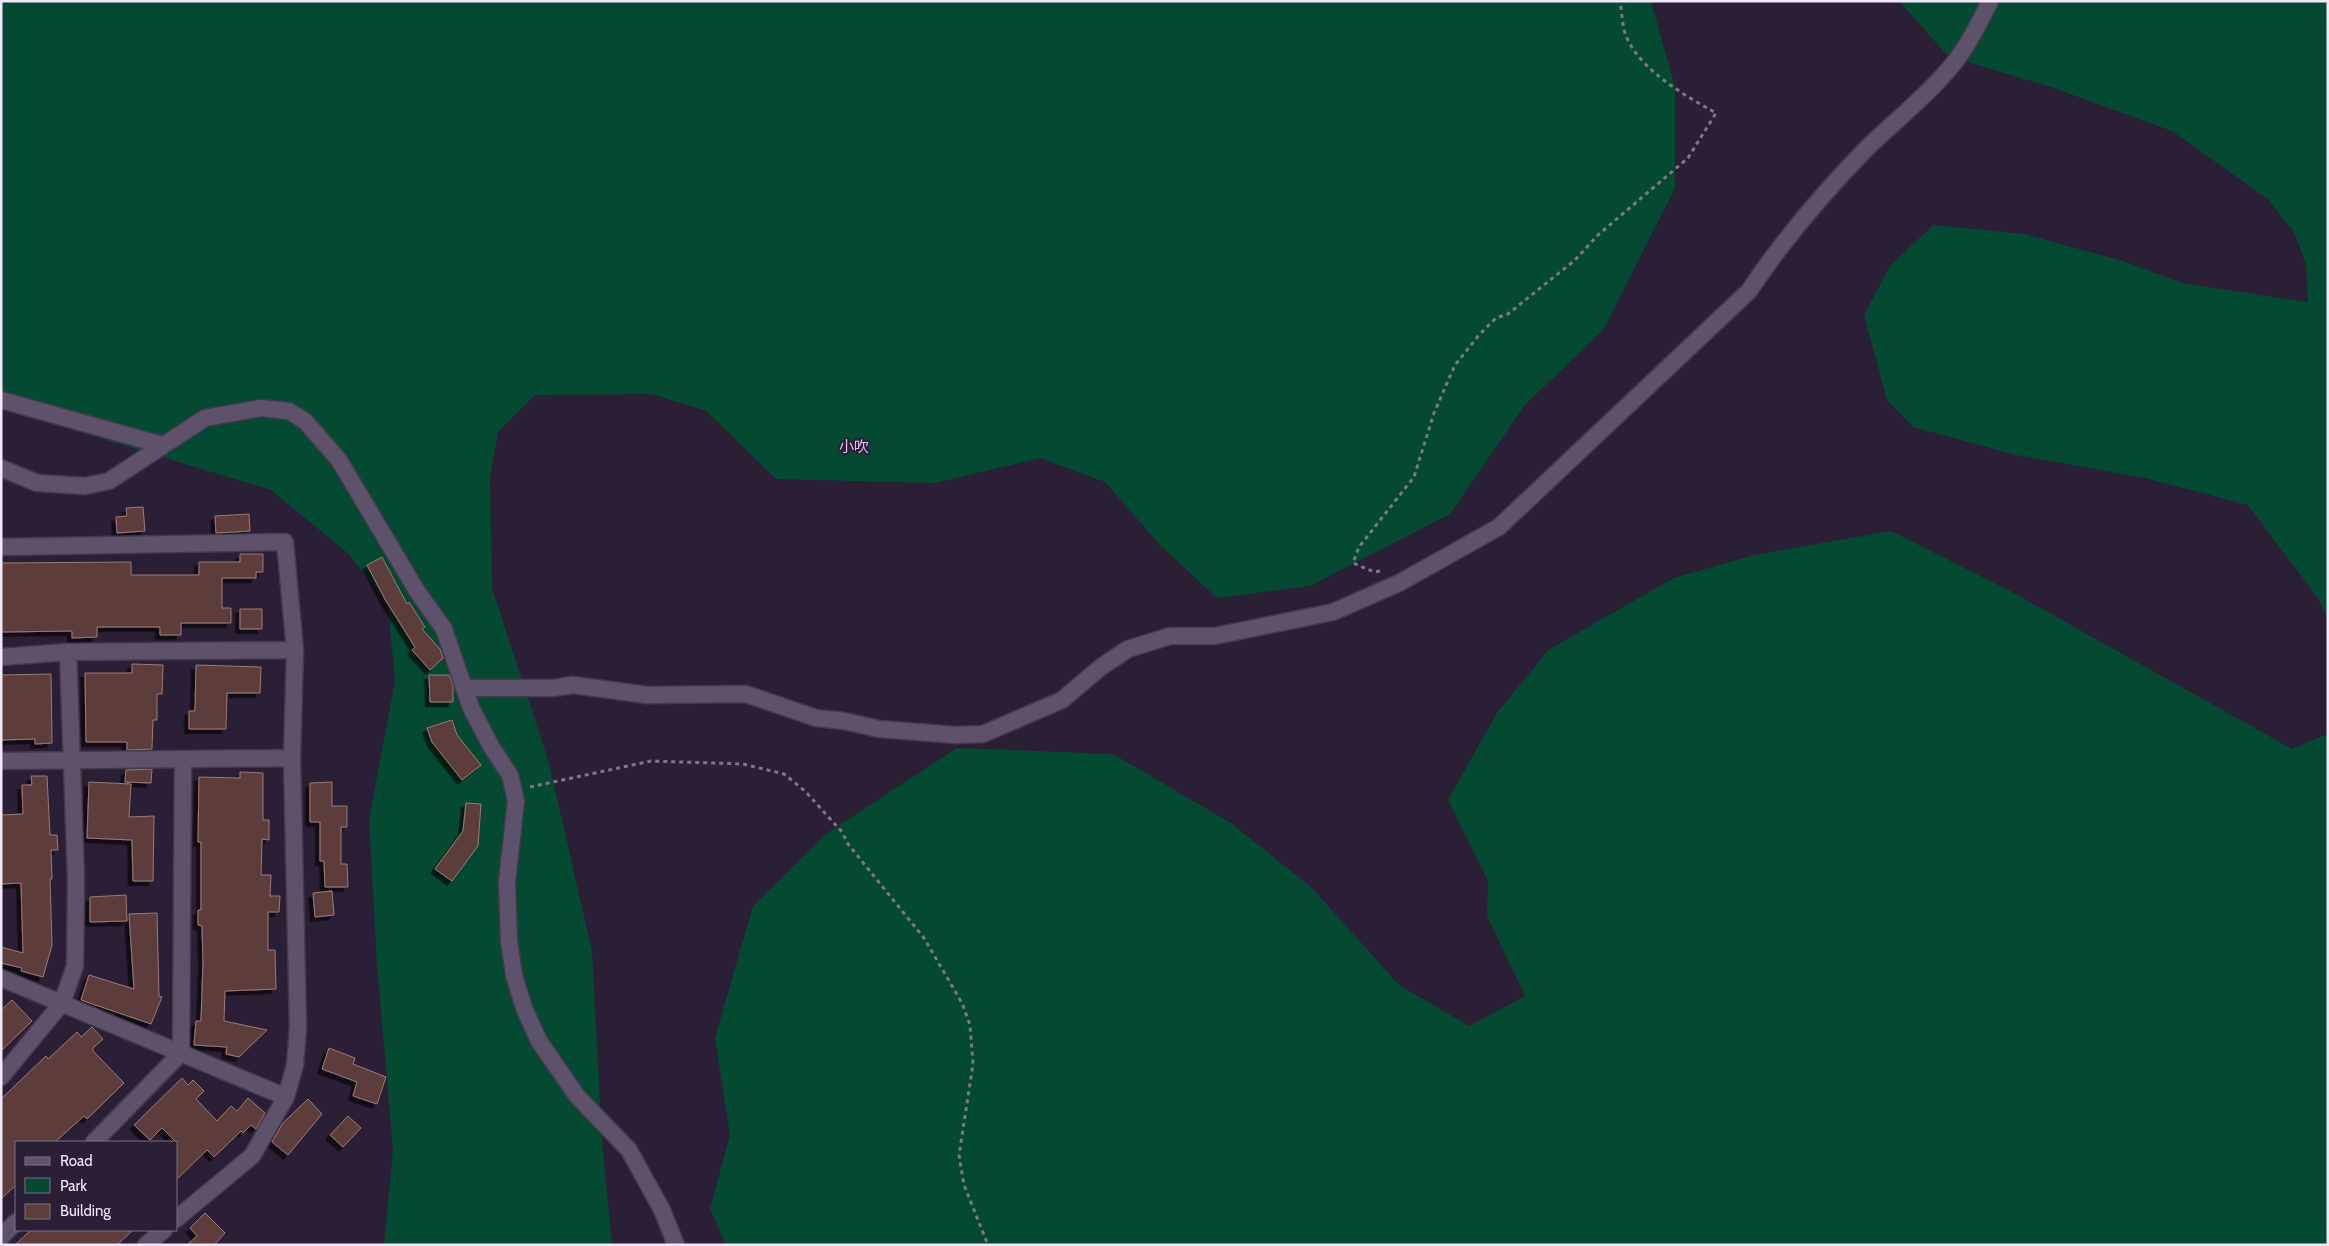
<svg xmlns="http://www.w3.org/2000/svg" width="2329" height="1246" font-family="Cabin,'Noto Sans JP',sans-serif">
  <defs>
    <filter id="shadow"><feDropShadow dx="-4.5" dy="4.5" stdDeviation="0" flood-color="#0009"/></filter>
  </defs>
  <rect width="100%" height="100%" fill="#2b1f36"/>
  <path fill="#044932" d="M1 1H1651L1675 87V188L1603 330 1525 405 1450 514 1310 586 1217 598 1160 545 1105 482 1040 458 935 483 776 479 706 411 652 394 535 395 498 432 490 478 492 588 549 763 592 951 602 1140 612 1245H384L393 1150 377 965 369 819 395 681 388 605 350 555 271 490 1 408Z
    M1899 1H2328V619L2318 598 2248 505 2145 478 2016 455 1913 427 1887 400 1864 315 1890 266 1933 225 2024 234 2123 261 2182 283 2308 302 2306 264 2294 232 2268 199 2172 131 2051 87 1948 56Z
    M1891 531 2012 592 2292 749 2328 734V1245H726L710 1209 730 1135 715 1038 753 906 826 834 957 748 1113 754 1231 823 1312 888 1399 985 1469 1026 1525 996 1487 916 1488 881 1448 800 1497 713 1548 650 1674 578 1754 555Z"/>
  <path fill="#5d3e3b" stroke="#9c7976" filter="url(#shadow)" d="M143 507 145 531 117 533 116 517 127 516 126 508Z
    M249 514 250 531 216 533 215 516Z
    M240 554H263V572H256V578H222V608H231V623H181V635H160V627H97V637L72 638V631L1 632V563L131 562V575H199V562H240Z
    M382 557 407 604 409 602 425 627 422 629 440 649 443 658 430 670 412 650 415 647 386 601 367 565Z
    M240 609H262V629H240Z
    M132 664 163 665 162 694H157V720H153L152 749 127 750V742H86L85 673H132Z
    M196 665 261 667 260 693H227L226 729H189V711H195Z
    M51 674 52 743 35 744V739L1 740V675Z
    M429 675H449L453 685V702H430Z
    M452 720 457 735 481 765 462 780 432 742 427 728Z
    M152 769 151 783 125 782 126 770Z
    M240 772 263 773V820H269V840L262 839 261 875H271L270 896H280L279 912H268V950H275L276 989 225 991 224 1021 267 1030 239 1057 226 1054 227 1047 194 1045 196 1021H201L203 962 202 926 198 925V910H201V842H198L199 777 240 778Z
    M31 776H47L50 835H57L58 850H51L52 879H50L52 945 43 977 21 971 22 968 1 963V947L23 953 21 883 1 884V815L23 814 22 785H32Z
    M89 782 131 784 129 817 154 816 153 881H133L132 840 87 838Z
    M332 782V806H347V827H341V864H347L348 887H325L324 861H320V822H310V783Z
    M466 803 481 804 478 846 452 881 435 869 463 831Z
    M332 891 334 915 315 917 313 893Z
    M126 895 127 921 90 922V897Z
    M157 913 159 996 162 997 151 1024 81 1000 89 975 134 989 129 914Z
    M12 1000 32 1021 1 1051V1010Z
    M92 1027 103 1039 93 1048V1051L124 1083 87 1119 84 1116 55 1142H16V1185L1 1199V1099L46 1056 48 1059 77 1032 81 1037Z
    M329 1048 355 1058 353 1064 386 1077 377 1104 353 1096 357 1082 322 1069Z
    M182 1078 188 1085 193 1080 204 1091 196 1099 217 1121 231 1106 237 1111 248 1098 265 1113 256 1129 251 1125 243 1133 241 1131 214 1157 207 1150 176 1180V1142L162 1128 150 1140 134 1125Z
    M308 1099 322 1114 288 1155 272 1142 283 1123Z
    M348 1116 361 1128 343 1147 330 1135Z
    M205 1213 225 1233 214 1245H187L197 1236 190 1228Z
    M31 1230H133L117 1245H15Z"/>
  <g fill="none" stroke-linecap="round" stroke-linejoin="round">
    <defs>
      <path id="street" d="M1 400 162 445
        M1 468 37 483 85 486 109 481 205 418 261 408 289 411 305 421 339 460 417 591 444 629 471 708 492 748 510 775 516 801 507 882 509 941 514 975 524 1008 539 1041 577 1096 629 1150 662 1210 676 1245
        M1 547 285 542 295 650 292 758 298 1027 295 1065 286 1097 252 1156 176 1219
        M1 657 68 652 295 650
        M464 688H553L573 685 647 695 746 694 816 718 844 721 879 729 956 735 983 734 1062 700 1101 667 1128 649 1170 636H1215L1333 612 1399 583 1499 527 1749 291C1783 240 1824 192 1867 148 1896 120 1928 95 1954 63 1968 45 1980 22 1990 1
        M1 761 292 758
        M1 978 286 1097
        M1 1077 62 1003 75 966 76 879 68 652
        M94 1142 181 1053 183 759
        M1 1237 16 1222
        M146 1245 164 1230"/>
    </defs>
    <use href="#street" stroke="#443a4d" stroke-width="19"/>
    <path stroke="#80768a" stroke-width="3" stroke-dasharray="4 4" stroke-linecap="butt" d="M1380 571 1374 572 1353 563 1359 547 1414 477 1434 413 1455 365 1479 335 1496 318 1508 314 1575 260 1598 235 1688 158 1716 113C1684 95 1641 71 1626 36 1622 26 1622 12 1620 1
      M530 787 651 761 743 764 784 774 805 791 842 832 848 844 924 938 962 1003 970 1025 973 1064 959 1155 964 1185 988 1245"/>
    <use href="#street" stroke="#5e526b" stroke-width="16"/>
  </g>
  <g text-anchor="middle" stroke-width="4" stroke-linejoin="round" paint-order="stroke">
    <g font-size="15" fill="#dbc1f7" stroke="#2b1f36">
      <text x="854" y="452">小吹</text>
    </g>
  </g>
  <rect width="2329" height="1246" fill="none" stroke="#f1e9f9" stroke-width="5"/>
  <rect x="15" y="1141" width="162" height="90" fill="#2b1f36" stroke="#7a7084"/>
  <rect x="25" y="1157" width="25" height="8" fill="#5e526b" stroke="#7a7084"/>
  <text x="60" y="1166" font-size="15" fill="#f1e9f9">Road</text>
  <rect x="25" y="1178" width="25" height="15" fill="#044932" stroke="#7a7084"/>
  <text x="60" y="1191" font-size="15" fill="#f1e9f9">Park</text>
  <rect x="25" y="1204" width="25" height="15" fill="#5d3e3b" stroke="#7a7084"/>
  <text x="60" y="1216" font-size="15" fill="#f1e9f9">Building</text>
</svg>
